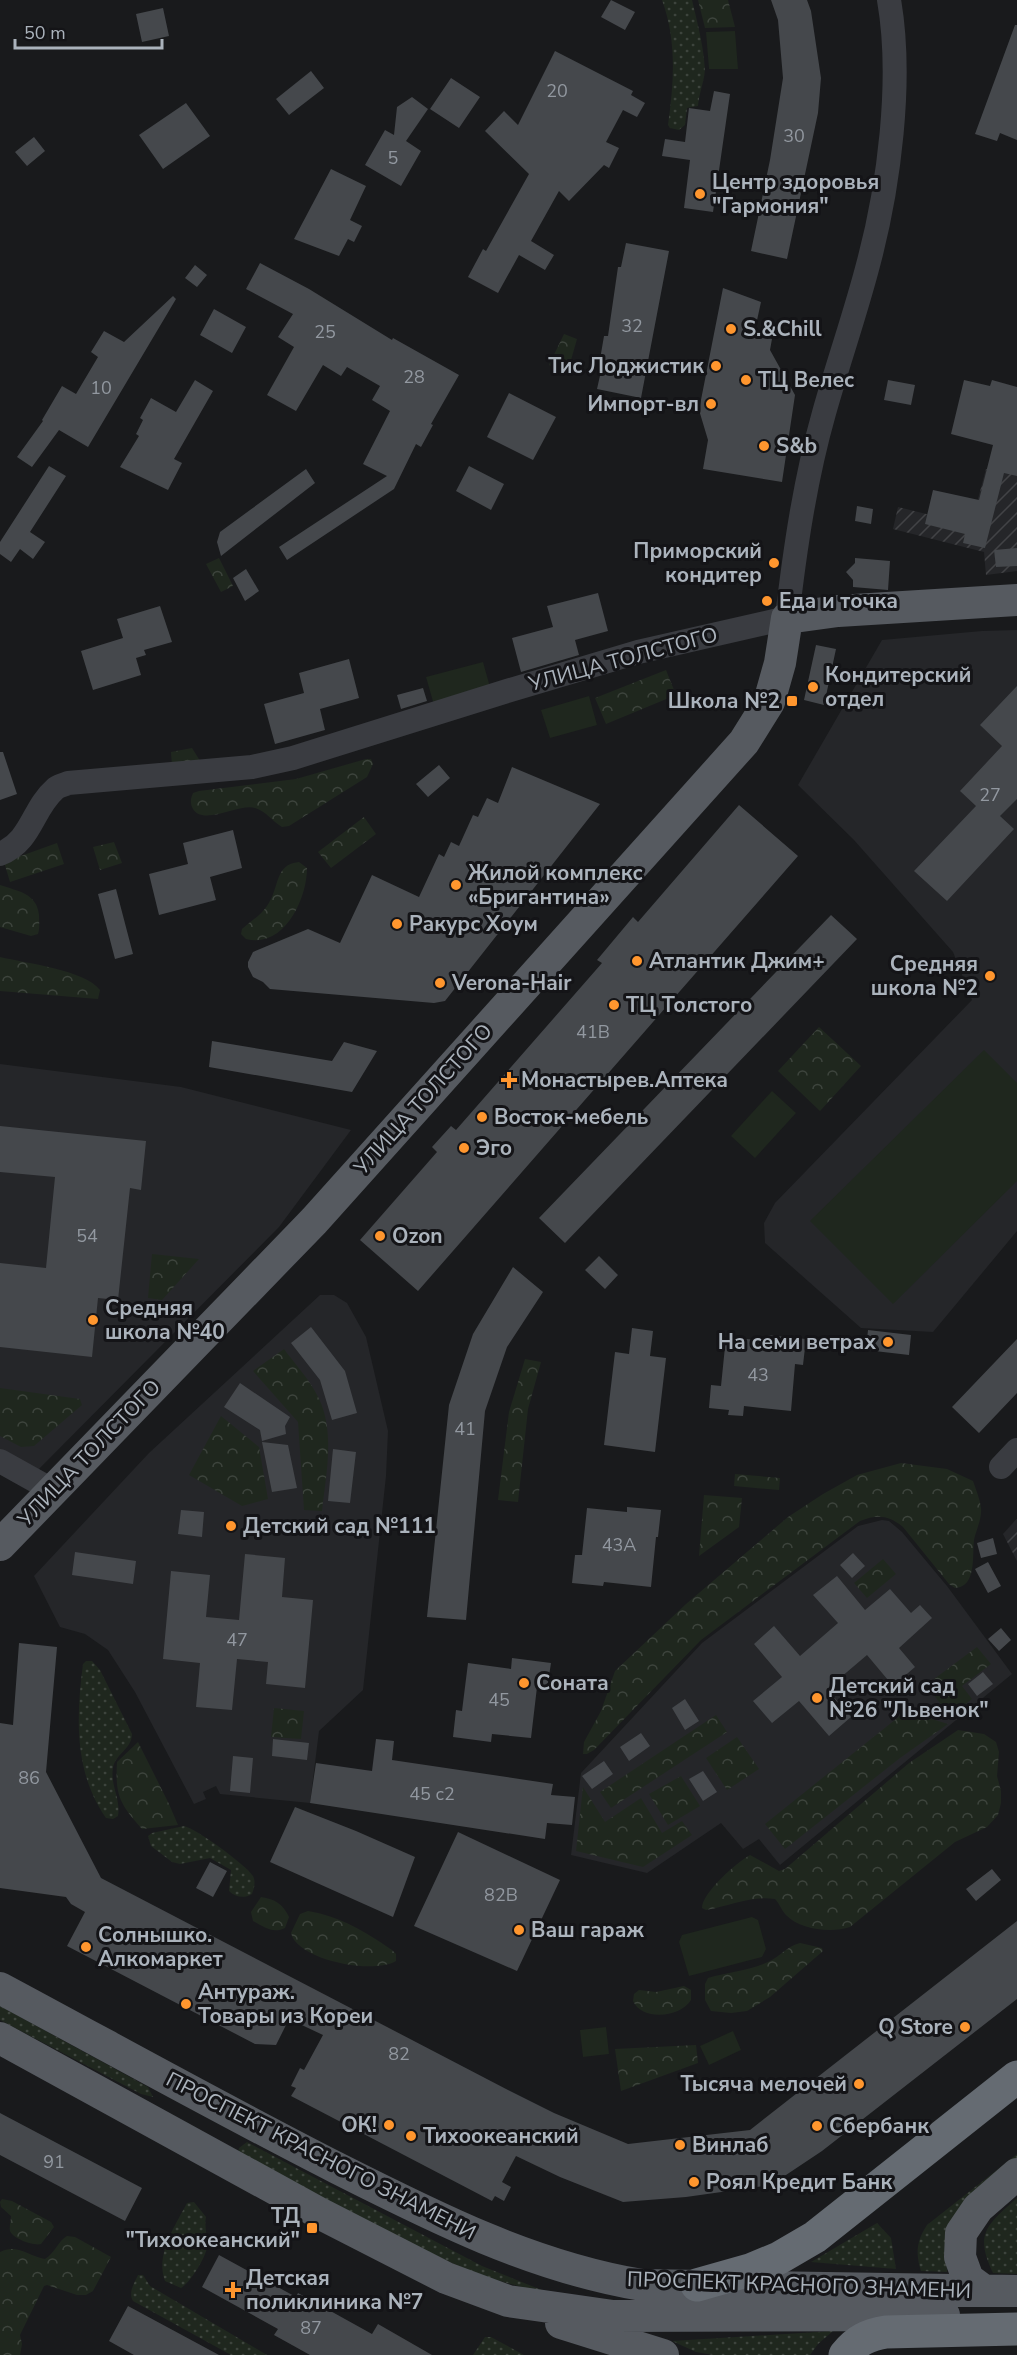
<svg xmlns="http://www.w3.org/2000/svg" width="1017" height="2355" font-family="'Nunito Sans',sans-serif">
  <defs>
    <pattern id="industrial-furrows" width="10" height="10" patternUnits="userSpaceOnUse" patternTransform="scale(1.5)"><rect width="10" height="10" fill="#252629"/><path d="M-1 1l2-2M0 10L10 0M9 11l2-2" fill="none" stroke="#424346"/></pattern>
    <pattern id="grass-dots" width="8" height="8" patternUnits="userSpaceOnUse" patternTransform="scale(1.5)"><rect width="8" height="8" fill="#1f271e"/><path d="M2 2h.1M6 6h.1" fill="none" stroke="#3d443d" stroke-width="1.8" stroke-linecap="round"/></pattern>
    <pattern id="forest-crowns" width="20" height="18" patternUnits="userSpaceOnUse" patternTransform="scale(1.5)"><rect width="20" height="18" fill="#1f271e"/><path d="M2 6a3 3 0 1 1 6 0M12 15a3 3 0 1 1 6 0" fill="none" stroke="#3d443d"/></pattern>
  </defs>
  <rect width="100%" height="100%" fill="#191a1c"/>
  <path fill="#252629" d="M1017 630V1231L933 1332 861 1328 765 1243 764 1223 775 1203 972 1000 953 952 854 840 798 785 882 640 982 631Z
    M0 1064 181 1087 351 1130 279 1227 34 1474 0 1457Z
    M320 1295H334L347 1303 366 1337 388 1431 386 1476 363 1690 319 1731 310 1803 220 1794 216 1786 203 1792 206 1799 194 1804 135 1692 108 1650 85 1634 60 1627 34 1576 149 1453Z
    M882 1520 889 1521 902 1532 947 1586 1012 1674 780 1865 759 1839 743 1849 721 1823 647 1873 571 1855 581 1773 702 1643 858 1526Z"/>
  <path fill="url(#industrial-furrows)" d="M1017 407V571L986 575 984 552 893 529 898 507 971 525 986 469 1000 471Z
    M1017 1519V1561L1003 1534Z"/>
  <path fill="url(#grass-dots)" d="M662 0H692C696 17 708 62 704 77 702 87 699 95 698 106L687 108 685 125 679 130 670 128 668 125C674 82 677 41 662 0Z
    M86 1661H92L100 1670 132 1734C132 1749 115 1754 113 1768 110 1785 121 1799 118 1816L113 1819 106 1818C74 1772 76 1718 83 1664Z
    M184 1826C197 1829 246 1865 253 1876 256 1882 254 1889 252 1894 244 1899 235 1897 229 1891L231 1870 210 1858 180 1864 172 1862 151 1846 148 1836 152 1833Z
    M0 2006 148 2087 153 2097 141 2094 0 2020Z
    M247 2142 482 2266 559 2297 478 2275 362 2221 238 2154 239 2148Z
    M1017 2154V2164L948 2258 947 2272 921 2271C915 2253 917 2240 927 2225Z
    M1017 2198V2274L993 2273C974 2233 987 2225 1017 2198Z
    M194 2202 206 2217C204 2228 208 2237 207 2247 206 2257 190 2283 181 2288L165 2281C155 2255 175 2226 187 2203Z
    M877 2223 891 2238 896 2269 811 2262Z
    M138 2275H143L150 2286 267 2355H231L133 2301C128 2292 134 2284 138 2275Z
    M833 2331 818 2344 810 2355H713L696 2352 672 2341Z
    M485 2337H491L524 2355H473Z"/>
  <path fill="url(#forest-crowns)" d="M698 0H728L735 27 705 28Z
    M564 334 577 339 567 374 549 365Z
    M219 558 233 586 221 592 206 564Z
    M666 670 676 695 606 724 595 698Z
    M192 748 202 764 172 766 171 752Z
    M366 759H371L373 764 367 777 289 826 282 827C272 821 266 811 255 808 239 803 201 828 192 807 190 801 191 798 193 793L199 791 296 779Z
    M364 817 376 834 331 868 318 852Z
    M114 842 122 863 100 870 93 847Z
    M57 843 64 864 10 882 4 862Z
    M299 862 307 868C307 899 284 949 246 939L241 934 242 929C251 921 261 915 267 906 280 888 274 864 299 862Z
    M0 885C17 891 37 893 39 915 39 921 40 928 38 934L31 936 0 927Z
    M0 957C25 963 85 970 100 990L98 999 0 991Z
    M819 1027 861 1066 820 1111 778 1071Z
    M152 1254 199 1259 162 1300 148 1298Z
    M284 1349C295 1364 309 1379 317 1395 336 1429 326 1474 322 1511L304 1510 298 1422 253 1371Z
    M525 1359 541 1362 528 1409 518 1502 498 1500 509 1412Z
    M0 1388 80 1399 82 1405 34 1446 21 1447 0 1436Z
    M221 1416 259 1447 268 1499 242 1506 189 1475Z
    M901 1463 947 1469 973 1481C976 1490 980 1499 981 1508 982 1519 976 1530 974 1540 972 1555 977 1587 955 1588L949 1584 903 1527C889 1515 877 1514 860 1521L701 1640 594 1750 587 1754H583L584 1742 601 1711 615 1671 686 1604 788 1517 823 1494 857 1475Z
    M735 1474 780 1478 779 1490 734 1486Z
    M704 1495 742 1498 739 1527 699 1556Z
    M883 1559 896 1574 867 1598 854 1583Z
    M977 1647 991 1664 962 1686 972 1699 950 1716 926 1685Z
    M274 1708 304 1711 301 1739 271 1737Z
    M906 1711 948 1724 900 1758 785 1849 765 1824Z
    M716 1715 727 1732 611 1808 600 1792Z
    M958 1730 984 1734 996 1742 999 1752 997 1776 1001 1791V1803L998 1815 987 1827 955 1842 850 1927C832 1933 800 1930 786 1915 781 1910 780 1904 775 1899 752 1895 729 1906 706 1910L702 1908C702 1893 736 1863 750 1855L779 1871 785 1869 909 1763Z
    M737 1737 759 1769 727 1790 706 1758Z
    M138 1742 169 1804 178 1825 142 1829C120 1804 115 1796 117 1762Z
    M681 1776 700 1806 668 1825 649 1794Z
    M583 1787 605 1822 641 1798 662 1833 682 1821 692 1835 643 1867 576 1851Z
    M261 1897C275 1899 283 1904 289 1917L285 1928C273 1934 264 1927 253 1921L251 1912Z
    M308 1911C342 1917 364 1931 392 1950L396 1954V1961C373 1975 297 1960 291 1933L300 1914Z
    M800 1943 822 1948 823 1951 770 1997 747 2011 731 2013 711 2011 705 2000V1984L708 1978C728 1972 749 1971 768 1962 780 1957 787 1946 800 1943Z
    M684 1986 691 1990V2000C680 2018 642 2021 633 2001L634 1994 639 1990 656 1992Z
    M696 2045 698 2063 621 2091 615 2049Z
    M2 2199 12 2201 51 2222 54 2227 41 2244C34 2246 13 2239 10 2231 9 2227 11 2221 11 2216L1 2207 0 2202Z
    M67 2236 75 2237 111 2257 93 2291 86 2295H77L47 2285 44 2286 20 2335 22 2344 20 2355H0V2252C16 2243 29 2256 45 2259 55 2253 58 2241 67 2236Z"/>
  <path fill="#1f271e" d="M735 31 738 69H709L706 32Z
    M483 662 490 687 434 705 426 677Z
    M589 696 597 725 550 738 541 710Z
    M984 1050 1017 1083V1181L893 1304 810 1221Z
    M772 1091 796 1113 755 1158 731 1136Z
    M752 1917 758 1920 766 1949 762 1957 689 1976 679 1942 682 1935Z
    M606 2027 609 2054 583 2057 580 2030Z
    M733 2031 741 2050 709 2065 700 2046Z"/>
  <path fill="#45484c" d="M611 0 635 12 625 30 601 17Z
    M771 0H807L811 11 821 78 818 113 787 259 751 251 770 160 783 78 778 20Z
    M163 8 169 36 142 42 136 14Z
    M1015 25H1017V140L1000 133 997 141 975 134Z
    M555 51 633 91 631 95 645 103 637 117 623 110 606 142 619 148 609 168 604 165 569 201 559 191 531 241 554 255 545 270 519 255 498 293 468 277 483 249 486 251 529 174 485 131 504 111 518 125Z
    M311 71 324 88 289 115 276 99Z
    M451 78 480 97 459 128 430 109Z
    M714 91 730 94 713 212 684 208 690 160 662 156 665 139 685 142 689 108 710 111Z
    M412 97 428 109 406 141 421 151 401 186 365 165 385 130 394 135 397 107Z
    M186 103 210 136 163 169 139 135Z
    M34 137 45 151 27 166 15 152Z
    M331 169 366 186 350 220 362 226 354 242 348 239 339 256 294 239Z
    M626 243 669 251 641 398 597 389 601 371H598L604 336H608L618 267H621Z
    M260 263 309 289 392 340 393 338 459 375 431 424 433 425 421 447 416 444 394 489 287 560 279 547 387 476 363 464 390 411 372 400 380 386 347 367 341 376 323 365 296 411 267 395 294 347 278 337 293 314 246 289Z
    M195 265 207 275 197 287 185 278Z
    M723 288 761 302 754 334 772 339 770 350 795 395 782 482 703 469 708 440 699 410Z
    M173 296 176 299 88 447 59 430 32 467 17 457 43 421 42 420 62 386 76 394 98 357 91 352 104 331 124 342Z
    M214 309 246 327 232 353 200 335Z
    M195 380 213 391 174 459 182 463 168 490 120 467 139 436 136 434 143 420 140 418 151 398 176 412Z
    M888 380 915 385 911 405 884 400Z
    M964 380 990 386 992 380 1017 387V476L1004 473 985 548 963 543 965 534 925 524 933 490 979 500 993 445 951 434Z
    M509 393 556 417 533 460 487 437Z
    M49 466 66 476 30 532 45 542 33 559 20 549 11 562 0 554V542Z
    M469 466 504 484 491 510 456 491Z
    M306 469 315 483 221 556 217 542 220 532Z
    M857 506 873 509 871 524 855 521Z
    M1017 548V566L996 567 994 550Z
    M855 558 890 561 888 590 853 587V580L846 572 855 563Z
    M246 569 259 591 245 601 233 578Z
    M598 593 608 631 575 640 579 655 521 672 512 638 553 627 547 606Z
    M160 606 172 642 144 650 146 655 136 658 141 675 93 690 81 651 123 638 117 619Z
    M816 645 836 649 824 705 804 700Z
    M349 659 359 698 320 709 325 730 275 744 264 704 304 693 299 673Z
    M1017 686V799L1000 816 1014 829 947 901 914 871 976 806 960 791 1002 746 980 725Z
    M423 688 427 701 401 709 397 695Z
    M0 752H3L17 794 0 800Z
    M439 765 450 778 428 797 416 784Z
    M512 767 600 804 445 1001 434 1003 270 989 263 982 253 977 248 967V962L253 952 308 929 340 943 372 875 419 897 439 854 444 857 451 842 459 846 473 815 478 817 487 798 498 803Z
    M739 805 798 856 418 1291 360 1240 437 1152 432 1147 451 1126 456 1130 602 963 597 960 633 917 638 922Z
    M233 830 242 868 210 877 216 900 159 915 149 874 188 864 183 843Z
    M116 889 133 954 115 959 98 894Z
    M831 915 857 939 565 1243 539 1218Z
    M212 1041 332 1061 344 1042 377 1051 352 1092 209 1067Z
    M0 1126 146 1141 141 1190 130 1188 118 1300 98 1298 92 1357 0 1347V1263L46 1268 55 1177 0 1172Z
    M599 1256 618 1275 605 1289 585 1270Z
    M513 1267 543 1292 507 1347 485 1411 466 1620 427 1617 449 1405 473 1334Z
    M311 1327 345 1371 357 1413 332 1420 320 1380 291 1343Z
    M632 1328 653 1331 650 1356 666 1358 655 1452 604 1445 615 1352 629 1354Z
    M868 1330 911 1335 909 1355 866 1350Z
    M767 1335 806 1339 803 1365 795 1364 791 1411 744 1406 743 1416 728 1415 729 1410 709 1408 711 1385 721 1386 726 1337 767 1341Z
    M1017 1339V1393L979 1433 952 1407Z
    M240 1383 290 1417 285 1426 286 1434 262 1441 260 1430 224 1407Z
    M262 1442 288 1445 297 1488 272 1492Z
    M333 1449 356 1452 350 1503 328 1501Z
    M627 1507 661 1510 658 1537H656L651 1587 604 1582 603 1586 572 1583 575 1555H582L587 1508 627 1512Z
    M181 1510 204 1512 202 1537 178 1534Z
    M993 1538 997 1554 981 1558 977 1543Z
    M75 1552 136 1561 133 1584 72 1575Z
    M853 1553 865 1566 852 1578 840 1565Z
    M245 1554 285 1558 282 1597 313 1600 305 1688 266 1684 268 1662 237 1659 232 1710 196 1707 200 1663 163 1659 171 1571 210 1575 206 1617 239 1620Z
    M988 1562 1001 1586 988 1593 975 1569Z
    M837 1576 865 1610 890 1589 911 1613 920 1605 932 1618 899 1648 915 1667 893 1686 867 1655 827 1689 851 1717 829 1736 799 1701 772 1723 753 1701 782 1677 754 1644 774 1626 800 1656 838 1623 813 1595Z
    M1001 1628 1011 1640 999 1651 988 1639Z
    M19 1643 57 1647 46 1772 101 1878 508 2090 554 2113 628 2144 750 2130 1017 1921V1999L822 2151 771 2185 686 2197 623 2202 560 2177 516 2156 502 2182 511 2187 504 2201 495 2196 492 2201 291 2096 296 2088 291 2086 300 2068 304 2070 323 2035 289 2019 276 2045 255 2044 67 1946 85 1912 71 1904 66 1897 0 1888V1723L13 1725Z
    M512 1658 551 1663 547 1689 537 1687 531 1738 492 1734 491 1742 453 1737 456 1710 462 1711 468 1663 511 1669Z
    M983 1672 993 1684 977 1696 968 1684Z
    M685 1699 699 1721 685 1730 672 1708Z
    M641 1733 650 1746 629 1761 620 1747Z
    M273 1739 309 1743 307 1760 272 1756Z
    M376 1739 394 1741 392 1760 553 1784 551 1795 575 1797 572 1825 547 1823 545 1839 310 1803 316 1763 372 1771Z
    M233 1756 253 1758 250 1793 230 1791Z
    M604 1761 613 1774 592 1789 582 1776Z
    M703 1771 717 1792 703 1801 689 1779Z
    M295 1807 356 1831 415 1857 393 1917 270 1862Z
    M458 1832 560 1880 517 1971 414 1926Z
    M210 1862 227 1871 213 1897 196 1888Z
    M992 1869 1001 1880 976 1901 966 1889Z
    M0 2113 142 2188 125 2221 0 2155Z
    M219 2255 296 2297 298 2293 372 2334 378 2324 432 2355H310L274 2335 278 2329 202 2287Z
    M128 2306 219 2355H134L109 2341Z"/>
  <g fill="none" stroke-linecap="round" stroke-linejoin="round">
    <path stroke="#3a3c41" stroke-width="24" d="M0 854C32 841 32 809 55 789 58 786 64 785 68 783L252 767 293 758 507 691 638 652 787 618C795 549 805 480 824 413 838 363 855 315 868 265 889 187 903 80 889 0
      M0 1461 52 1490
      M1001 1467 1017 1450"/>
    <path stroke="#565a60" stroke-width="32" d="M0 1545 314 1221 744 742 769 702 780 663 787 618 838 611 1017 600
      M0 1988C112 2048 223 2110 337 2168 434 2217 533 2267 642 2285L1017 2291
      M0 2038 319 2213 446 2278 508 2301 613 2316 944 2315
      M983 2290 968 2279 960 2257 961 2233 978 2208 1017 2174
      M561 2323 663 2355"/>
    <path stroke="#656b72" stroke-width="33" d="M697 2285 750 2270 779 2258 815 2237 1017 2077
      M845 2355C857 2340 868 2335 886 2332L1017 2329"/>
  </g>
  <g fill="#ff962e" stroke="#141417" stroke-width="2">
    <circle cx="700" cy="194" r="6"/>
    <circle cx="731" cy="329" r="6"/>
    <circle cx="716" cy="366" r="6"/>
    <circle cx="746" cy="380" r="6"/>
    <circle cx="711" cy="404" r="6"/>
    <circle cx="764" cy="446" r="6"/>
    <circle cx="774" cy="563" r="6"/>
    <circle cx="767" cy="601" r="6"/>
    <circle cx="813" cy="687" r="6"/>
    <rect x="786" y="695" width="12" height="12" rx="3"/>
    <circle cx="456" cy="885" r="6"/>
    <circle cx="397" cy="924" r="6"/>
    <circle cx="637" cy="961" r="6"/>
    <circle cx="990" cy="976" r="6"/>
    <circle cx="440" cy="983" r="6"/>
    <circle cx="614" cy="1005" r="6"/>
    <path d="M506 1071h6v6h6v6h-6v6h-6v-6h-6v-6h6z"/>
    <circle cx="482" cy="1117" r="6"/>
    <circle cx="464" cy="1148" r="6"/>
    <circle cx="380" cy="1236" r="6"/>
    <circle cx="93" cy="1320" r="6"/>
    <circle cx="888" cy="1342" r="6"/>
    <circle cx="231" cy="1526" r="6"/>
    <circle cx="524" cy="1683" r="6"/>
    <circle cx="817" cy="1698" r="6"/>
    <circle cx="519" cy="1930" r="6"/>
    <circle cx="86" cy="1947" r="6"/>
    <circle cx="186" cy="2004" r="6"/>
    <circle cx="965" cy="2027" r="6"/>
    <circle cx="859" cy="2084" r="6"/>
    <circle cx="389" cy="2125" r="6"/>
    <circle cx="817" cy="2126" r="6"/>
    <circle cx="411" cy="2136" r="6"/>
    <circle cx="680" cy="2145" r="6"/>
    <circle cx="694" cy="2182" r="6"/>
    <rect x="306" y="2222" width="12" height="12" rx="3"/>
    <path d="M230 2281h6v6h6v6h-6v6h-6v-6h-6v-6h6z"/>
  </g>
  <g text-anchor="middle" stroke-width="6" stroke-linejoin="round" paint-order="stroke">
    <g font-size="18" fill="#9298a0">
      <text x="557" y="97">20</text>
      <text x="794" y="142">30</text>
      <text x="393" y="164">5</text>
      <text x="632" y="332">32</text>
      <text x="325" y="338">25</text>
      <text x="414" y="383">28</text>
      <text x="101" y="394">10</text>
      <text x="990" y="801">27</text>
      <text x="593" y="1038">41В</text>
      <text x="87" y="1242">54</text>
      <text x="758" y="1381">43</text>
      <text x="465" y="1435">41</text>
      <text x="619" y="1551">43А</text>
      <text x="237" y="1646">47</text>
      <text x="499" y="1706">45</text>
      <text x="29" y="1784">86</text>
      <text x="432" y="1800">45 с2</text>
      <text x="501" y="1901">82В</text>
      <text x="399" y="2060">82</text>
      <text x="54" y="2168">91</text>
      <text x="311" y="2334">87</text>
    </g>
    <g font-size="21" font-weight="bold" fill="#abb3bc" stroke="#141417" text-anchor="start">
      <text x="712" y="189">Центр здоровья<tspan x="712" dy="24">"Гармония"</tspan></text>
      <text x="743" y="336">S.&amp;Chill</text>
      <text x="704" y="373" text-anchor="end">Тис Лоджистик</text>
      <text x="758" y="387">ТЦ Велес</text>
      <text x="699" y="411" text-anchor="end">Импорт-вл</text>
      <text x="776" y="453">S&amp;b</text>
      <text x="762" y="558" text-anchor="end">Приморский<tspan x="762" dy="24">кондитер</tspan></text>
      <text x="779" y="608">Еда и точка</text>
      <text x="825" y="682">Кондитерский<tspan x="825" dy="24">отдел</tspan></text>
      <text x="780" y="708" text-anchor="end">Школа №2</text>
      <text x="468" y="880">Жилой комплекс<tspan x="468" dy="24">«Бригантина»</tspan></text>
      <text x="409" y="931">Ракурс Хоум</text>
      <text x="649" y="968">Атлантик Джим+</text>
      <text x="978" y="971" text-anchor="end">Средняя<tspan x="978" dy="24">школа №2</tspan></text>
      <text x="452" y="990">Verona-Hair</text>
      <text x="626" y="1012">ТЦ Толстого</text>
      <text x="521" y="1087">Монастырев.Аптека</text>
      <text x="494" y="1124">Восток-мебель</text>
      <text x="476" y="1155">Эго</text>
      <text x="392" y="1243">Ozon</text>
      <text x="105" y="1315">Средняя<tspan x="105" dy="24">школа №40</tspan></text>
      <text x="876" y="1349" text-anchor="end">На семи ветрах</text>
      <text x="243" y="1533">Детский сад №111</text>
      <text x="536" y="1690">Соната</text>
      <text x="829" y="1693">Детский сад<tspan x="829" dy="24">№26 "Львенок"</tspan></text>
      <text x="531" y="1937">Ваш гараж</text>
      <text x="98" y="1942">Солнышко.<tspan x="98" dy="24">Алкомаркет</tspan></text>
      <text x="198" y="1999">Антураж.<tspan x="198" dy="24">Товары из Кореи</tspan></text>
      <text x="953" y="2034" text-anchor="end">Q Store</text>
      <text x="847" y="2091" text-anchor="end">Тысяча мелочей</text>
      <text x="377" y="2132" text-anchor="end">ОК!</text>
      <text x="829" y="2133">Сбербанк</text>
      <text x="423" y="2143">Тихоокеанский</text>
      <text x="692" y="2152">Винлаб</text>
      <text x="706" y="2189">Роял Кредит Банк</text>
      <text x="300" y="2223" text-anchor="end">ТД<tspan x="300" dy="24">"Тихоокеанский"</tspan></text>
      <text x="246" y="2285">Детская<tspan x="246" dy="24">поликлиника №7</tspan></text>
    </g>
    <g font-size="21" fill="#abb3bc" stroke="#141417">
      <text transform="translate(623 659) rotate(-15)" y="7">УЛИЦА ТОЛСТОГО</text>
      <text transform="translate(423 1099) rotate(-48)" y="7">УЛИЦА ТОЛСТОГО</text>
      <text transform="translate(89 1453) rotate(-46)" y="7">УЛИЦА ТОЛСТОГО</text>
      <text transform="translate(321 2156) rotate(27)" y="7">ПРОСПЕКТ КРАСНОГО ЗНАМЕНИ</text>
      <text transform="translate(799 2285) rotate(2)" y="7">ПРОСПЕКТ КРАСНОГО ЗНАМЕНИ</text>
    </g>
  </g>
  <path d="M15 39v9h147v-9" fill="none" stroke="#abb3bc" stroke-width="3"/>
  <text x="24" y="39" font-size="18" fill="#abb3bc" stroke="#141417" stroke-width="4.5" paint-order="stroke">50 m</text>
</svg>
